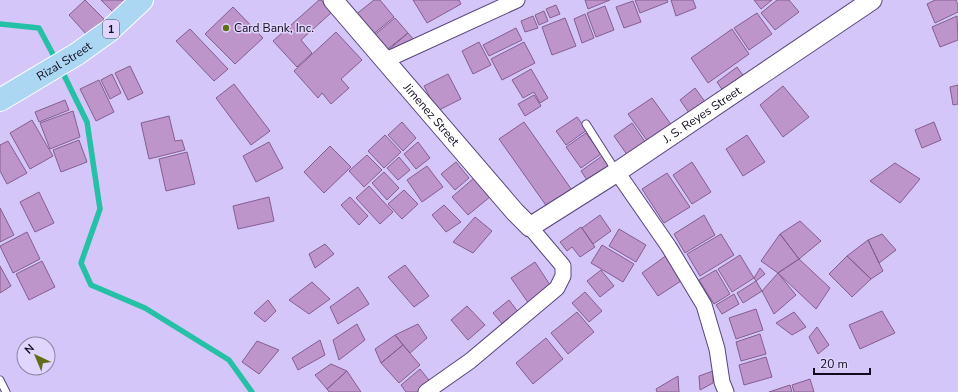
<svg xmlns="http://www.w3.org/2000/svg" width="958" height="392" font-family="'Nunito Sans',sans-serif">
  <rect width="100%" height="100%" fill="#d4c6f9"/>
  <g fill="none" stroke-linecap="round" stroke-linejoin="round">
    <path stroke="#26c0a6" stroke-width="5.5" d="M0 24 39 28 57 62
      M61 69 87 122 100 209 81 263 91 285 145 308 229 360 252 392"/>
  </g>
  <path fill="#be95cb" stroke="#845e90" d="M85 0 104 19 87 35 69 15Z
    M101 0H128L115 14Z
    M319 0H321L332 12 301 40 312 53 297 67 273 41Z
    M374 0H380L394 17 371 36 354 16Z
    M413 0H459L461 4 427 23Z
    M585 0H610L588 9Z
    M635 0H667L668 2 640 13Z
    M671 0H693L696 8 676 16Z
    M754 0H772L761 9Z
    M777 0H789L799 12 775 30 761 13Z
    M935 0H956L958 5V12L935 23 927 4Z
    M633 1 641 22 624 28 616 7Z
    M556 5 560 14 550 18 546 9Z
    M605 6 614 30 596 37 587 13Z
    M233 7 263 38 235 64 205 34Z
    M544 11 548 21 539 25 535 15Z
    M757 13 772 34 749 50 734 28Z
    M585 14 594 38 582 43 574 19Z
    M533 16 538 28 525 32 521 21Z
    M957 16 958 40 940 47 932 27Z
    M395 18 408 33 384 52 372 37Z
    M565 18 576 46 552 55 542 27Z
    M516 28 522 40 489 56 483 45Z
    M190 29 228 69 214 81 176 41Z
    M732 29 749 54 708 83 691 58Z
    M336 32 362 60 341 79 349 88 331 104 322 93 318 98 294 71Z
    M408 33 414 40 390 55 387 51Z
    M479 42 491 65 473 74 462 51Z
    M524 42 535 63 502 80 491 59Z
    M130 66 143 93 128 100 115 73Z
    M737 67 747 81 726 95 717 82Z
    M531 69 548 98 540 103 534 92 523 98 512 80Z
    M112 74 121 93 110 99 101 80Z
    M448 74 461 99 437 111 424 86Z
    M99 80 114 112 96 121 80 89Z
    M234 84 270 131 251 145 216 98Z
    M958 85V104L953 105 950 87Z
    M783 86 809 117 783 137 760 105Z
    M695 88 708 106 692 117 680 100Z
    M534 95 541 106 525 116 518 104Z
    M652 98 675 130 651 146 628 114Z
    M65 100 69 110 39 122 35 112Z
    M73 111 80 137 50 149 40 123Z
    M169 116 175 141 182 140 185 150 149 159 141 123Z
    M577 117 587 130 566 145 556 131Z
    M32 120 53 156 30 169 10 133Z
    M402 122 416 138 403 151 388 135Z
    M524 122 574 193 550 211 499 139Z
    M934 122 941 140 922 148 915 130Z
    M632 123 648 146 630 159 614 136Z
    M586 133 601 154 581 168 566 147Z
    M385 135 401 152 384 168 368 151Z
    M747 135 765 162 743 176 726 149Z
    M79 140 87 162 61 172 53 150Z
    M8 141 27 173 7 184 0 171V145Z
    M269 142 283 168 256 182 243 156Z
    M418 142 430 158 416 169 404 154Z
    M330 146 351 167 324 193 304 172Z
    M187 152 195 184 166 191 159 159Z
    M367 155 382 170 364 187 349 171Z
    M602 156 612 172 591 186 581 171Z
    M399 157 410 170 398 180 387 168Z
    M456 162 469 178 455 190 441 174Z
    M692 162 711 192 692 204 673 175Z
    M895 163 920 179 900 203 870 181Z
    M427 166 443 187 422 202 407 180Z
    M384 172 399 188 387 200 372 183Z
    M667 173 690 207 664 223 642 189Z
    M474 178 491 196 468 215 452 197Z
    M369 186 393 212 380 224 356 198Z
    M404 190 418 204 402 219 388 204Z
    M39 192 54 223 35 232 20 202Z
    M269 197 274 221 238 229 233 206Z
    M350 197 368 216 359 225 341 205Z
    M444 205 461 222 446 232 432 215Z
    M0 208 14 235 0 242Z
    M600 215 611 231 593 244 582 228Z
    M704 215 715 235 685 253 674 234Z
    M475 217 492 231 473 253 453 242Z
    M800 221 821 241 799 259 780 234Z
    M581 227 595 247 580 257 572 247 567 251 560 242Z
    M619 229 646 245 636 262 609 246Z
    M27 232 40 259 13 273 0 246Z
    M721 234 734 255 700 276 687 254Z
    M780 234 799 259 778 273 761 261Z
    M882 234 896 250 879 263 868 240Z
    M868 240 883 271 871 279 847 256Z
    M325 244 334 254 315 268 309 254Z
    M602 245 634 264 623 282 591 263Z
    M667 255 684 279 658 296 642 273Z
    M740 255 754 278 732 292 718 269Z
    M847 256 871 279 852 297 829 274Z
    M799 259 830 288 816 309 778 273Z
    M42 261 55 287 29 300 16 274Z
    M535 262 552 288 529 304 511 278Z
    M405 265 429 296 414 307 388 277Z
    M0 266 11 286 0 293Z
    M760 268 765 274 756 281 754 278Z
    M601 270 614 286 600 297 587 281Z
    M716 270 730 294 714 304 699 280Z
    M778 273 796 295 774 314 762 291Z
    M756 281 762 291 743 303 737 293Z
    M312 282 330 299 309 314 289 300Z
    M358 287 369 304 338 324 330 307Z
    M585 292 602 311 589 322 572 303Z
    M734 294 739 304 722 314 716 305Z
    M268 300 276 311 265 322 254 313Z
    M509 300 518 312 504 326 493 313Z
    M467 306 485 325 468 340 451 320Z
    M756 309 763 330 736 339 729 318Z
    M882 311 895 333 860 349 849 325Z
    M577 312 594 332 568 354 551 333Z
    M794 312 806 327 792 335 776 323Z
    M357 324 365 340 339 360 333 340Z
    M418 324 427 338 410 353 395 335Z
    M817 327 829 345 818 354 809 337Z
    M760 334 766 354 741 361 736 342Z
    M395 335 403 345 381 363 375 349Z
    M546 338 563 359 533 384 516 363Z
    M320 340 325 355 298 370 292 358Z
    M257 341 279 350 259 374 242 362Z
    M403 345 420 365 399 383 381 363Z
    M766 357 772 377 744 385 739 365Z
    M331 364 347 371 327 389 315 375Z
    M420 369 432 384 422 392H406L401 385Z
    M347 371 361 392H329L327 389Z
    M713 371V383L700 390 699 376Z
    M678 376 679 392H657L656 389Z
    M810 379 814 392H794L792 385Z
    M790 385 792 392H769Z"/>
  <g fill="none" stroke-linecap="round" stroke-linejoin="round">
    <defs>
      <path id="service" d="M586 124 616 171
        M0 380 6 392"/>
      <path id="minor" d="M386 60 517 0
        M617 172 669 247 704 305 717 349 722 382 726 392
        M426 392 470 361 557 288 563 276V266L530 227"/>
      <g id="tertiary">
        <path id="s1" d="M333 0 515 212 530 227 617 172 872 0"/>
      </g>
      <g id="primary">
        <path id="s2" d="M0 100 77 54 109 31 142 0"/>
      </g>
    </defs>
    <use href="#service" stroke="#57457b" stroke-width="9"/>
    <use href="#minor" stroke="#57457b" stroke-width="17"/>
    <use href="#tertiary" stroke="#57457b" stroke-width="21"/>
    <use href="#primary" stroke="#fff" stroke-width="24"/>
    <use href="#service" stroke="#fff" stroke-width="7"/>
    <use href="#minor" stroke="#fff" stroke-width="15"/>
    <use href="#tertiary" stroke="#fff" stroke-width="19"/>
    <use href="#primary" stroke="#acd7f3" stroke-width="22"/>
  </g>
  <circle fill="#616e17" stroke="#e0d5fc" stroke-width="1.5" cx="226" cy="28" r="4"/>
  <g text-anchor="middle" stroke-width="3" stroke-linejoin="round" paint-order="stroke">
    <rect fill="#e0d5fc" stroke="#4f4761" stroke-width="1" x="103" y="20" width="16" height="18" rx="3"/>
    <g font-size="11" font-weight="bold" fill="#110a1f">
      <text x="111" y="33">1</text>
    </g>
    <g font-size="12" fill="#110a1f" stroke="#e0d5fc" text-anchor="start">
      <text x="234" y="32">Card Bank, Inc.</text>
    </g>
    <g font-size="12" fill="#110a1f" stroke="#e0d5fc">
      <text dy="4" stroke="none"><textPath href="#s2" startOffset="75">Rizal Street</textPath></text>
      <text dy="4" stroke="none"><textPath href="#s1" startOffset="151">Jimenez Street</textPath></text>
      <text dy="4" stroke="none"><textPath href="#s1" startOffset="506">J. S. Reyes Street</textPath></text>
    </g>
  </g>
  <g transform="translate(36 356) rotate(316)"><circle r="19" fill="#e0d5fc" stroke="#8d84a4"/>
  <path d="M0-3L7 15L0 10L-7 15Z" fill="#616e17"/>
  <text y="-6" font-size="11" font-weight="bold" text-anchor="middle" fill="#110a1f">N</text>
  </g>
  <path d="M814 368v6h56v-6" fill="none" stroke="#110a1f" stroke-width="2"/>
  <text x="820" y="368" font-size="12" fill="#110a1f" stroke="#e0d5fc" stroke-width="3" paint-order="stroke">20 m</text>
</svg>
